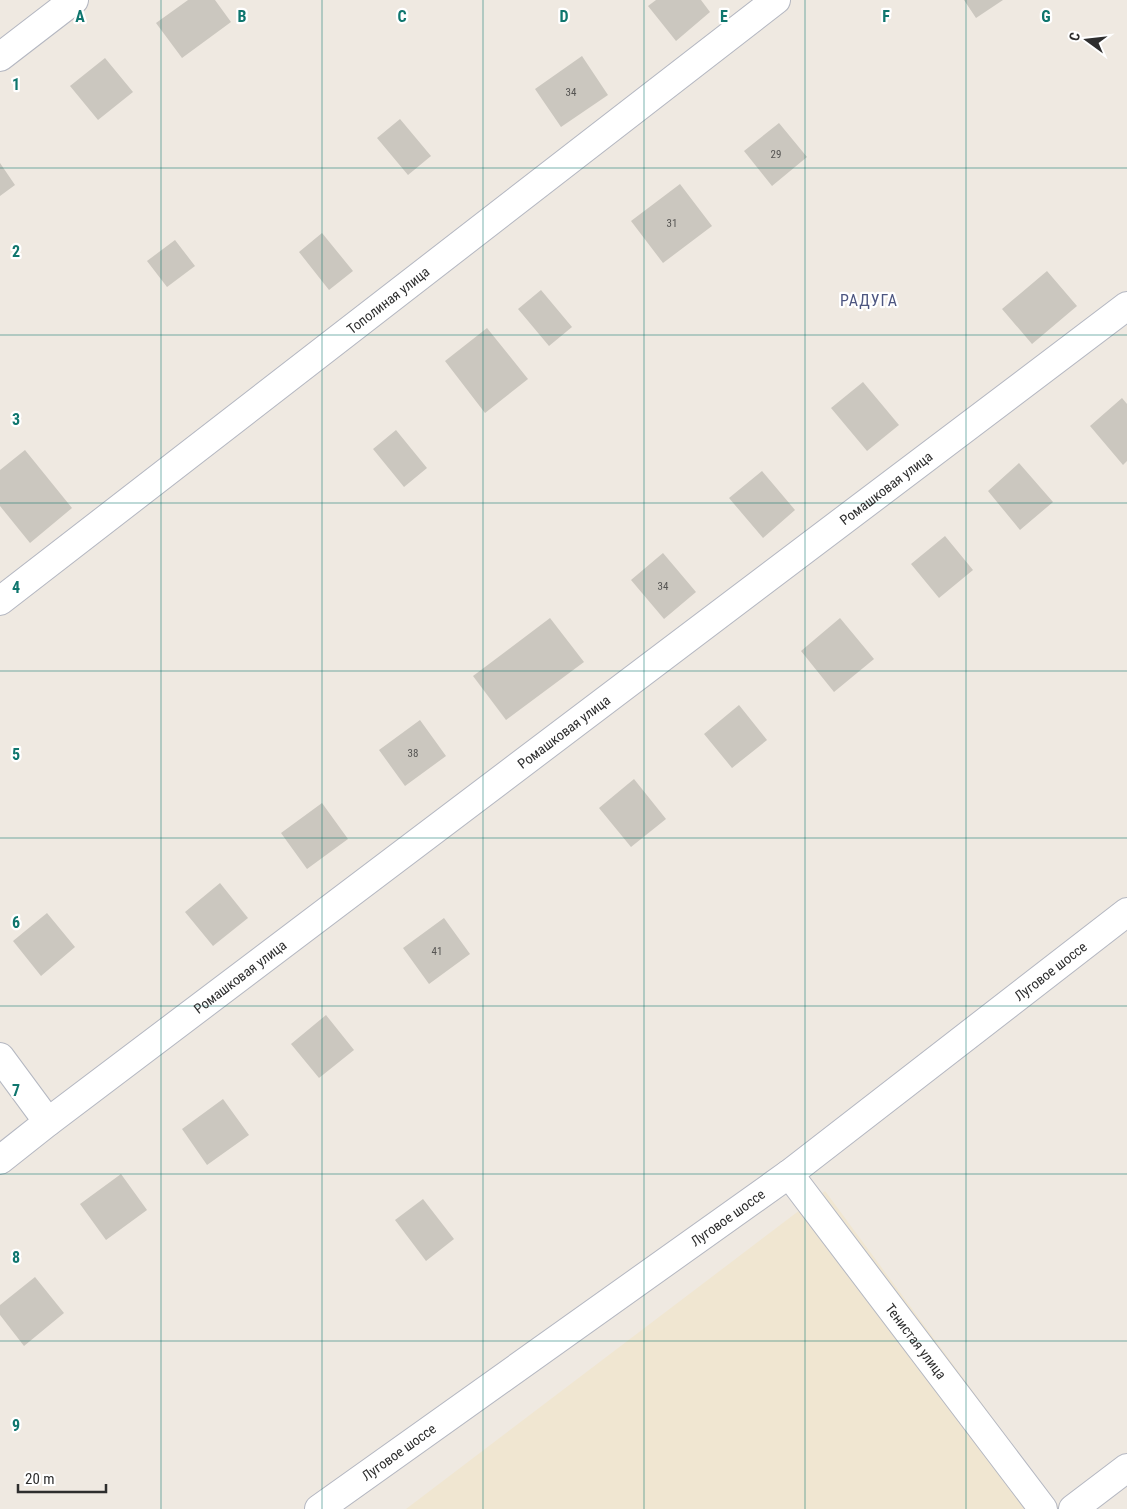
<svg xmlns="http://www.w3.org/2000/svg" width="1127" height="1509" font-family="'Roboto Condensed',sans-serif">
  <rect width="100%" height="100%" fill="#efe9e1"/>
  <path fill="#f0e6d1" d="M825 1191 1060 1509H406Z"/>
  <path fill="#cbc7bf" d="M188 0H215L231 22 182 58 156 23Z
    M656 0H701L710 12 676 41 648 6Z
    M964 0H1003L976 18Z
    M582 56 608 95 561 127 535 89Z
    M105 58 133 92 98 120 70 86Z
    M400 119 431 156 408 175 377 138Z
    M779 123 807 157 772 186 744 151Z
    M0 163 15 185 0 196Z
    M680 184 712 226 663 263 631 221Z
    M322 233 353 271 329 290 299 252Z
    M175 240 195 266 167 287 147 261Z
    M1047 271 1077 306 1032 344 1002 309Z
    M541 290 572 327 549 346 518 309Z
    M487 328 528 379 485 413 445 361Z
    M863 382 899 425 867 451 831 408Z
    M1122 398 1127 404V461L1123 465 1090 426Z
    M396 430 427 468 404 487 373 449Z
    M25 450 72 508 30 543 0 506V470Z
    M1019 463 1053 502 1020 530 988 491Z
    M762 471 795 510 763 538 729 498Z
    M945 536 973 570 939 598 911 564Z
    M663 553 696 592 664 619 631 580Z
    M550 618 584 662 506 720 473 676Z
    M840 618 874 659 834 692 801 651Z
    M739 705 767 740 732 768 704 734Z
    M420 720 446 756 405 786 379 750Z
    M634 779 666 819 631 847 599 808Z
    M322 803 348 839 307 869 281 833Z
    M220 883 248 918 213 946 185 912Z
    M47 913 75 947 41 976 13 941Z
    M444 918 470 954 429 984 403 948Z
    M326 1015 354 1050 319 1078 291 1044Z
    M223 1099 249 1135 207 1165 182 1129Z
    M121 1174 147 1210 106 1240 80 1204Z
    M423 1199 454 1239 426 1261 395 1220Z
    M35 1277 64 1313 24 1346 0 1315V1305Z"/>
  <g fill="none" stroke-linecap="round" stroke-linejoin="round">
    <defs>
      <g id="minor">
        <path d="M0 57 74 0"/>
        <path id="s1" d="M0 601 776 0"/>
        <path d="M0 1057 48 1122"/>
        <path id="s2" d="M0 1160 48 1122 1127 306"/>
        <path id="s3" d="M789 1174 1043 1509"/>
        <path id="s4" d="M319 1509 789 1174 1127 912"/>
        <path d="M1073 1509 1127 1468"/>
      </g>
    </defs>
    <use href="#minor" stroke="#b4b7c1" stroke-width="30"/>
    <use href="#minor" stroke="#fff" stroke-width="28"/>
  </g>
  <path fill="none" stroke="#0f766e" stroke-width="1" stroke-opacity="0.55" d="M161 0V1509M322 0V1509M483 0V1509M644 0V1509M805 0V1509M966 0V1509M0 168H1127M0 335H1127M0 503H1127M0 671H1127M0 838H1127M0 1006H1127M0 1174H1127M0 1341H1127"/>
  <g text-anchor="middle" stroke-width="4.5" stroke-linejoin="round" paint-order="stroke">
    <g font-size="11" fill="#555452">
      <text x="571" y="96">34</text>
      <text x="776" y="158">29</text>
      <text x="672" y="227">31</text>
      <text x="663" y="590">34</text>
      <text x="413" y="757">38</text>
      <text x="437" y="955">41</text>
    </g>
    <g font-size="14" fill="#2e2e2e" stroke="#fff">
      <text dy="5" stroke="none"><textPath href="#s1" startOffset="491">Тополиная улица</textPath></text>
      <text dy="5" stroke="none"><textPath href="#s2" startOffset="1112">Ромашковая улица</textPath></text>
      <text dy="5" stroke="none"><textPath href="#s2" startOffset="708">Ромашковая улица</textPath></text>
      <text dy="5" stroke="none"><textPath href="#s4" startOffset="908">Луговое шоссе</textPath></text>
      <text dy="5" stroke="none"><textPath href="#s2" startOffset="302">Ромашковая улица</textPath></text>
      <text dy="5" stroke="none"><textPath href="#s4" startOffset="502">Луговое шоссе</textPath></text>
      <text dy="5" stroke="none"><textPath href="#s3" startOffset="210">Тенистая улица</textPath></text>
      <text dy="5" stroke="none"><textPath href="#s4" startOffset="98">Луговое шоссе</textPath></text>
    </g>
    <g font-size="16" letter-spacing="1" fill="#4d5680" stroke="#fff">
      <text x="869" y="306">РАДУГА</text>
    </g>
  </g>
  <g font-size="16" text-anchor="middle" font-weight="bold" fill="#0f766e" stroke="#fff" stroke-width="4.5" stroke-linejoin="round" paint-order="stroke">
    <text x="80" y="22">A</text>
    <text x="242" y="22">B</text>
    <text x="402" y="22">C</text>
    <text x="564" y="22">D</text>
    <text x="724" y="22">E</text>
    <text x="886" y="22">F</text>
    <text x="1046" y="22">G</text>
    <text x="16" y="90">1</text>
    <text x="16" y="257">2</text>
    <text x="16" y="425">3</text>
    <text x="16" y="593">4</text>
    <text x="16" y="760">5</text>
    <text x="16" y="928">6</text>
    <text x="16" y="1096">7</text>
    <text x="16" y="1263">8</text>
    <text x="16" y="1431">9</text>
  </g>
  <g transform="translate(1087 40) rotate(285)" stroke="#ffffff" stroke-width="4" paint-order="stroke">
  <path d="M0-4L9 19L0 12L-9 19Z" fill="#2e2e2e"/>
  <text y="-8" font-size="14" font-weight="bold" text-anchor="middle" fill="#2e2e2e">С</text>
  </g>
  <path d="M18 1484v8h88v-8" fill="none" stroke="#2e2e2e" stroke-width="2.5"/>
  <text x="25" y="1484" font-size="15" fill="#2e2e2e" stroke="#ffffff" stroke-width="4" paint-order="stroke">20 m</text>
</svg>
